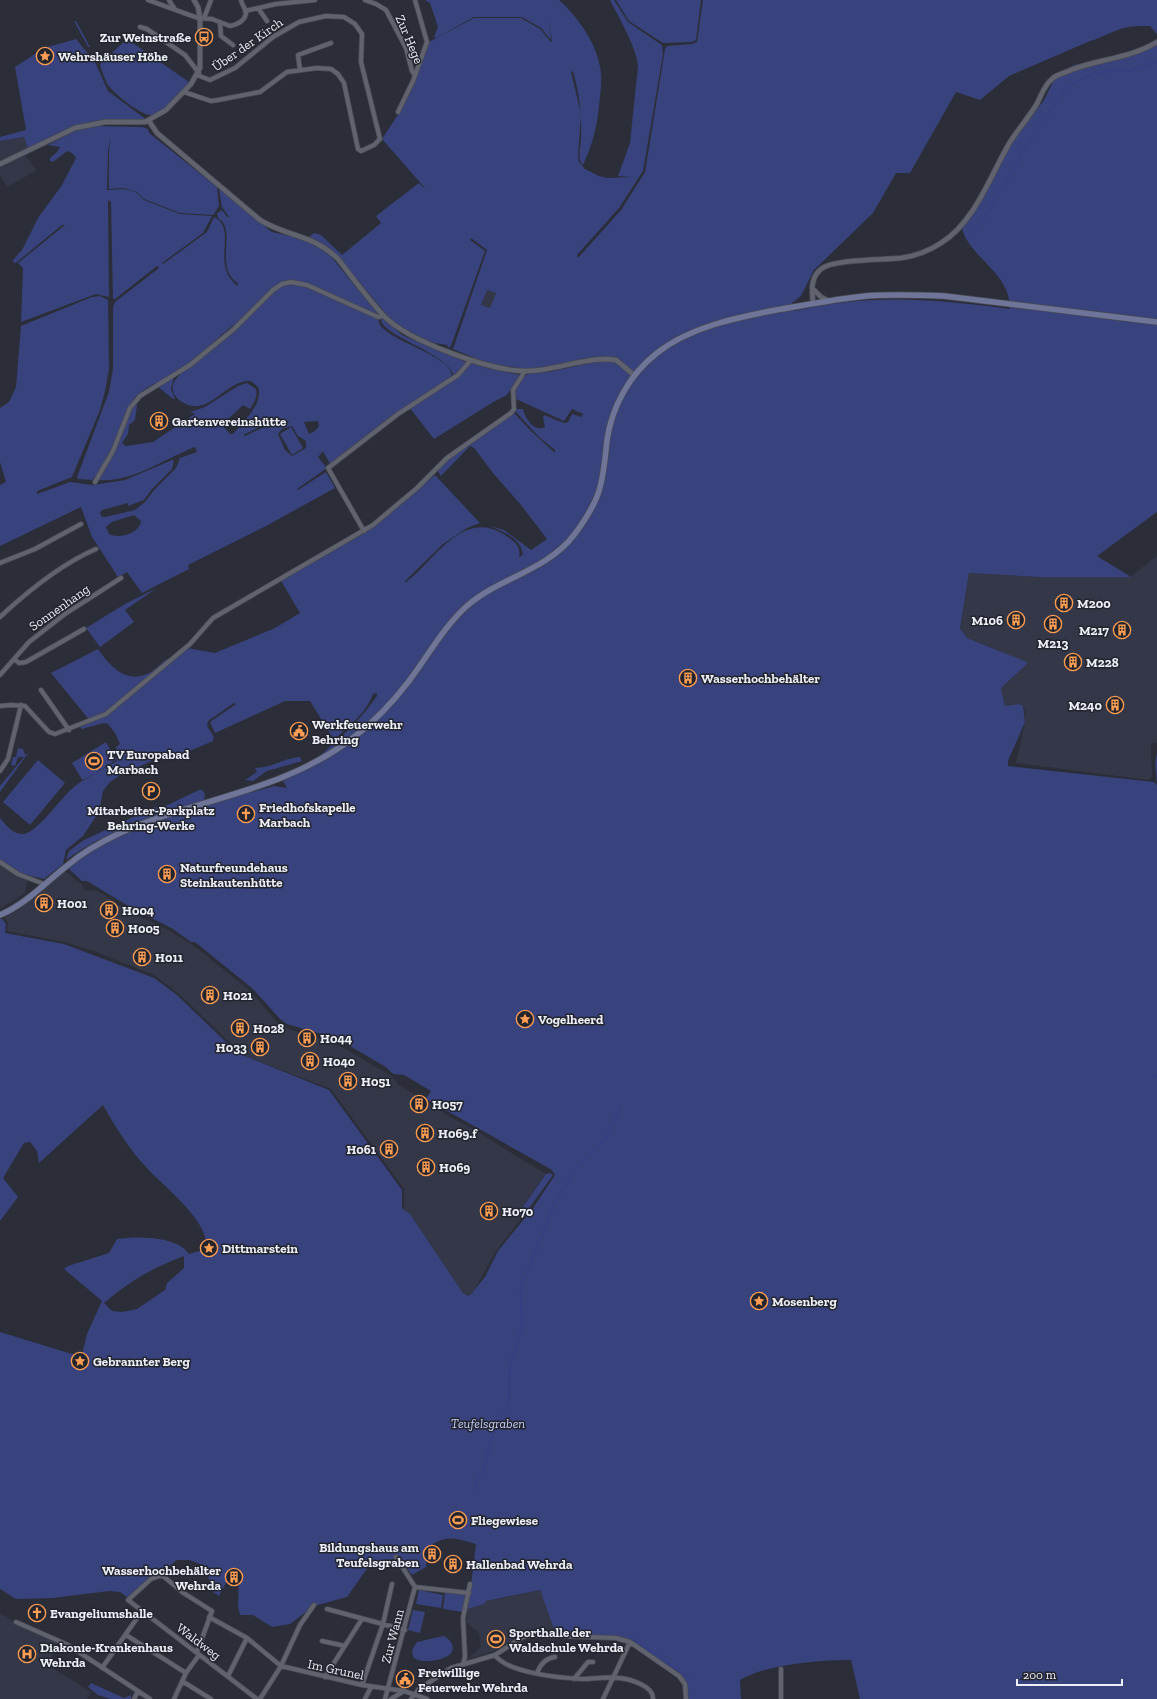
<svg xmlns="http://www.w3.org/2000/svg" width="1157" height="1699" font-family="'Zilla Slab',serif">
  <rect width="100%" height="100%" fill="#2b2e38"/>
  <path fill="#333747" d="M24 137 28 149 22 152 37 170 7 187 0 175V141Z
    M487 289 496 293 490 309 481 305Z
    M1157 556V743H1152L1151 748 1152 776 1149 780 1016 763 1025 722V711L1023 706H1005L1001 688 1026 665 993 648 967 638 960 628 969 573 1040 577H1130Z
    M0 865 17 876 28 879 25 893 0 909Z
    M65 871 82 885 85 890 98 891 128 911 170 931 197 948 250 991 277 1022 285 1028 326 1040 342 1047 390 1075 399 1085 452 1118 476 1131 546 1174 518 1214 522 1218 496 1251 474 1291 468 1296 463 1293 410 1214 404 1209V1189L331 1089 244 1056 178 993 154 975 91 950 64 942 7 931 8 923 4 918 20 908Z
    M540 1590 556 1635 527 1631 494 1651 467 1659 481 1647 479 1633 466 1622 468 1605Z
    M0 1613 21 1626 59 1642 48 1665 91 1692 87 1699H0Z"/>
  <path fill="#38427c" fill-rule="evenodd" d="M425 0H559C579 18 598 45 601 73 602 84 600 95 599 106 597 127 592 146 583 165 577 159 580 150 581 141 582 116 580 96 573 71L571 72 581 114 578 157 579 162 585 169 599 176 607 178 632 177 618 176 630 143 638 66C637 48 618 16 610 0H614L628 22 662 45 663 54 643 171 619 208 577 255 578 258 621 210 645 172 665 49 667 46 692 44 697 42 703 0H1157V34L1150 26C1142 26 1132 26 1124 28 1112 31 1102 38 1090 41L1009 76 980 100 956 92 910 173H896L873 213 814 270 801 296 792 303 794 311C868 293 936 299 1010 309 1010 272 971 259 962 229L972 216 1012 143 1044 100 1054 80 1061 72 1074 65 1127 53 1157 42V512L1097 556 1131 577H1040L969 573 960 628 967 638 1027 662 1026 665 1001 688 1005 706 1019 704 1023 706 1025 722 1008 761V766L1154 782 1157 785 1155 763 1157 753V1699H860L851 1660C822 1659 764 1665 740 1680L741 1699H688L686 1683 684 1679 631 1641 556 1635 540 1590 486 1601 484 1604 468 1609 476 1544C456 1538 444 1534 428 1548L426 1567 412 1575 399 1558 371 1563 347 1597 314 1606 290 1624 272 1627 253 1615H240L238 1607 239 1575 235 1570 227 1573V1581L219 1596 210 1590C210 1582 207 1572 208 1567L189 1560H177L128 1598 120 1592 109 1591 53 1598 16 1599 0 1589V1332L72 1354 82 1355 87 1334 102 1301 64 1269 68 1266 109 1253 117 1239C137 1236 177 1236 189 1254L206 1249C211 1222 163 1186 147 1168 129 1149 116 1128 103 1105L39 1163 37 1151 30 1142 24 1143 3 1178 18 1197 0 1221V919H2L6 924 5 933 64 944 154 978 177 995 226 1042 245 1056 329 1090 402 1190V1208L410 1214 463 1293 468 1296 472 1293 485 1277 498 1251 533 1208 555 1175 552 1170 426 1099 431 1091 404 1075 393 1074 386 1067 343 1042 328 1036 287 1024 280 1019 253 989 195 942H191L173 929 130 907 87 881H82L68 868C113 824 213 804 274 786L287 788 283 781 315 765 329 757H318C340 739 361 719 377 696V693L373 694C367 712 348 727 334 740L310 701H285L215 733 210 722 236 704 234 703 208 721 207 726 214 737 213 741 173 758 162 756 119 776 110 782 103 791 99 812 83 836 66 850 63 864 44 879 19 873 0 860V818C6 825 13 835 24 834 39 831 62 796 75 786 88 776 104 769 117 761L116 747 120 744 115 733 108 724 103 723 82 729 80 727 91 722 51 673 98 649C109 665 126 684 147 674 154 671 161 663 167 659L168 660 187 648 215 653 275 628 300 613 280 579 365 533 435 475 480 523 467 528 443 544 405 581V583C436 560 464 504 509 538 517 543 521 549 519 558L523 554C520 538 504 532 490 526L504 530 531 550 547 539 521 505 493 473 474 448 470 446 441 476 437 470 448 459 514 413 530 430 555 453V450L538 436 516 412V409H523C525 419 535 433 545 427L543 418 544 415 564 423 568 422 572 414 582 417 583 414 572 409 564 421 514 398V391L523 377 530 373 549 372 594 362 525 369 487 363 453 349 487 250 471 238 470 240 485 251 451 346 448 348 447 345 434 343 414 334 392 321 338 257 309 237 314 233 321 235 342 255 381 223 376 216 419 183 424 188H425L382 139 399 113 429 42 474 18H521L540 29 551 42 552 41 549 20 551 40 541 28 522 17H474L436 38 434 37 438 27 430 3ZM487 290 496 293 490 308 481 305ZM184 1256V1268L167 1283 165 1290 137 1309 122 1312 112 1311 104 1303C132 1280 150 1269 184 1256Z
    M616 0H701L696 40 692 42 663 43 629 21Z
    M74 21H76L90 47H88Z
    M76 39 95 62 108 91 147 120C132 123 116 118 100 120 75 124 51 138 28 149L24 137 0 141V137L26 130 15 67 38 52 40 54 48 47Z
    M127 39 189 82 166 107 152 115C143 117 114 94 108 85 105 80 102 71 100 65L101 63Z
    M97 126 142 127 148 129 149 133 217 187 219 206 213 215 180 213 144 199 137 192 123 188 109 189V150L111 137 108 150 107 190 123 189 136 192 144 200 180 214 212 216 203 233 162 263 163 264 207 232 214 217C239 229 209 265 238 286V283C213 268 238 229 218 218L217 213 222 210 227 217H229L222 207 219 189 272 232 299 238 312 243 329 254 378 314C379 317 378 320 379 323 388 342 453 355 452 377L330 464 323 451 318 457 327 468 297 489 298 490 326 472 335 488 266 526 188 565 189 569 142 593 127 572 118 577 92 537 81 507 0 546V485L6 482 0 462V408L9 402 16 387 21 326 92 297 100 296 108 300 109 369 105 391 100 410 72 477 37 491V494L70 482 93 485 125 480 172 460 174 461 172 469 152 489 144 500 128 506V503L102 510 100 513 102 517H105L135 510 145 502 155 489 176 468 180 458 197 452 195 447C166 458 131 483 99 480L107 465 92 480 78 479 77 477 109 392 113 369V307L115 302 159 268 157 266 115 299H113L111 202 108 200 109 297 96 294 21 322 23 268 18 263 65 225H62L17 262 14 263 13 260 22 250 38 218 62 185 76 158 72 153 67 151 53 162 50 161V158L57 152 60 147 48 145 75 131ZM238 322 241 325C228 336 175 373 173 385 172 391 174 395 178 399 207 423 224 379 251 381L258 387C264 403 243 422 233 434H230L222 425 243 405 250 409C254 402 258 397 256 389L247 383 238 386 205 407 190 412 195 414 153 442 126 446 122 443 128 434 129 425 135 420 137 405 132 402C140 388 160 382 173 375 197 361 216 337 238 322ZM289 421V422L262 428 245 436 243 435 262 426ZM318 421 319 426 315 431 309 434 304 422ZM292 426 298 436 306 441V448L292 456 285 450 278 434 282 429ZM134 515 141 521C139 534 119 539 109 534L106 527 112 522Z
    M381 319H384L402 335 468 363 454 376C447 352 381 336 381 319Z
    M471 362 486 368 520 375 507 395 495 401 434 439 409 407Z
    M174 377 171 389 175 399H173L157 386Z
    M291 427 303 448 292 455 280 434Z
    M157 588 125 610 134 622 100 647 86 628 125 604Z
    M106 742 116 760 83 781 72 763Z
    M18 748 23 749 25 755 29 752 0 792V786L24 757H18L15 766 11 765 13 757H16Z
    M300 757 302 761 267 771 253 781 245 780 257 772 255 768C271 768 284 758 300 757Z
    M38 760 65 783 30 825 3 802Z
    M199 790H202L205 794 204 800C156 815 108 830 66 860L69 851 84 840 155 807 159 809Z
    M550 1173 553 1175 522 1218 518 1214 546 1174Z
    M419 1590 443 1595 441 1608 416 1604Z
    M445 1592 465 1594 463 1612 443 1609Z
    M413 1610 425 1612 420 1633 408 1630Z
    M443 1636C452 1639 457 1650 448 1656 439 1661 420 1664 413 1657L412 1650 417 1642Z
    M91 1683 124 1698 131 1695V1699H111L98 1695 88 1687Z"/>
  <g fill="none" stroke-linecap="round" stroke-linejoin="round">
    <path stroke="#343d89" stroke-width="1" d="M972 234 987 213 1027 145 1067 87 1092 74 1110 71H1129L1157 61
      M1153 1075 1157 1076
      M509 1403 510 1365 522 1326 520 1289 556 1200 578 1165 604 1141 614 1122 620 1105
      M474 1491C477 1482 482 1473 485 1464 491 1441 493 1425 508 1406
      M629 1636 662 1659
      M664 1661 692 1680"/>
    <defs>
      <path id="minor" d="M148 0 198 18 212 19 230 26C236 25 246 21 246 12 245 8 242 5 241 0
        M169 0 174 8
        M365 0 376 4 386 10 406 48 412 71 415 75
        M258 8 267 21
        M245 11 276 4 315 0
        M204 18 211 0
        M220 22 221 36 233 45
        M140 27 147 29 185 55 199 73
        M300 70 298 55 331 43
        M184 92 211 101 218 100 260 92 287 72 317 68 331 69 338 74 344 83 358 149 361 151 374 145 380 139 361 62 362 34 355 24 344 17 326 16 299 22 273 37 235 68 210 80 197 75
        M398 112 413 81 427 42 415 0
        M95 482 113 451 130 408 140 396 190 365 234 329 273 290 282 284 291 282 307 285 378 317 384 316
        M364 531 328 468 398 414 458 375 471 360
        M0 563 35 549 81 524
        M0 617C28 591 61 564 96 549
        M14 659 19 663 26 662 84 629
        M0 675 29 642 65 614 121 578
        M41 690 69 730
        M0 706 11 705 25 706 49 732 55 734 106 714 190 644 213 618 373 525 417 488 447 458 511 413 514 409 513 390 525 371
        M0 771 8 759 21 705
        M0 862 18 874 44 884
        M396 1557 415 1587
        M327 1609 405 1630
        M209 1617 247 1638 281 1666 362 1685 404 1691 427 1699
        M16 1622 68 1645 150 1699
        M126 1635 186 1673
        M322 1641 345 1646
        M197 1652 212 1611 182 1592 162 1575 151 1579 128 1600 257 1699
        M495 1655C507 1673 561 1678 582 1679 594 1679 607 1676 619 1678 630 1679 654 1686 653 1699
        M463 1664 465 1657 463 1618 470 1584
        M102 1668 142 1611
        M781 1669V1699
        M537 1673C540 1665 546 1658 555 1657
        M228 1676 247 1638
        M325 1677 362 1619
        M574 1679 588 1662H593
        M182 1681 211 1699
        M362 1685 383 1624 392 1584
        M134 1699 138 1691
        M174 1699 186 1673 199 1655
        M260 1699 281 1666 300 1625 314 1605
        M365 1699 371 1687
        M385 1699 415 1587 469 1593
        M391 1699 404 1691
        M411 1699 419 1689 451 1668 495 1655 523 1637 532 1635 616 1638 630 1642 679 1676 685 1684 686 1699
        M603 1699 630 1642"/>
      <path id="tertiary" d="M149 121 157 133 260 220C287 237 313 234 338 259 353 278 367 298 384 316 408 341 490 371 526 371 553 371 579 359 607 359L616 360 634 375
        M0 164 75 128 105 122H145L166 110 191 84 200 68V18L198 7 194 0
        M812 288 821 297 829 301
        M813 303C812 291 810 278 821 269 833 259 883 260 901 258 915 256 929 251 941 243 975 222 990 176 1010 142 1018 130 1027 119 1035 107 1041 98 1043 86 1052 79 1057 74 1065 73 1071 70 1099 59 1131 58 1157 42"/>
      <path id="secondary" d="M0 915C26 904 46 882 68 865 83 852 101 842 120 833 199 797 282 793 354 737 375 721 393 702 409 681 428 656 444 626 468 605 501 577 546 571 574 535 583 523 593 508 598 494 604 477 605 458 607 440 612 406 630 374 657 353 690 327 735 318 776 310 806 305 835 299 866 296 892 294 918 295 944 296L1157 322"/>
    </defs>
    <use href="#minor" stroke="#484a53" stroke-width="5.5"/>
    <use href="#tertiary" stroke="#484a53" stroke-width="6"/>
    <use href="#secondary" stroke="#484a53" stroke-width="7"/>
    <use href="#minor" stroke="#60636e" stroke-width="4"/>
    <use href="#tertiary" stroke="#60636e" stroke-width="4.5"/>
    <use href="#secondary" stroke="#6e7598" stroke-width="5.5"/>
  </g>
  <defs>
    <symbol id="bus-ring" viewBox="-11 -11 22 22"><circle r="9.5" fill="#22242e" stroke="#fc9d53" stroke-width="1.5"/><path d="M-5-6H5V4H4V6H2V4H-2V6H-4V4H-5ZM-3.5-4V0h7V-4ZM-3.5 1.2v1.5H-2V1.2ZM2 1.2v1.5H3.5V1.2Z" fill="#fc9d53"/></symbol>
    <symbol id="sight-ring" viewBox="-11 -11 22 22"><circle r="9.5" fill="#22242e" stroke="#fc9d53" stroke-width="1.5"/><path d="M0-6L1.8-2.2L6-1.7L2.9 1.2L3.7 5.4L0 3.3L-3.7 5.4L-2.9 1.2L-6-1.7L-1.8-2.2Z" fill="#fc9d53"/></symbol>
    <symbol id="building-ring" viewBox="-11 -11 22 22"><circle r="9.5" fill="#22242e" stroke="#fc9d53" stroke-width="1.5"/><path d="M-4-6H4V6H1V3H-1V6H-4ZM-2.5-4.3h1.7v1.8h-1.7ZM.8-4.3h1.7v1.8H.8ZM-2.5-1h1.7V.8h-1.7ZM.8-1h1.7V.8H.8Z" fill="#fc9d53"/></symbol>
    <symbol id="civic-ring" viewBox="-11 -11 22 22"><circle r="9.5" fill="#22242e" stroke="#fc9d53" stroke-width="1.5"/><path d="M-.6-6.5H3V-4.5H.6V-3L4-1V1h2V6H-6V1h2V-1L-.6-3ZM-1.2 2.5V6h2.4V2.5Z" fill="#fc9d53"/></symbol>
    <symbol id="stadium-ring" viewBox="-11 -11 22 22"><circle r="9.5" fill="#22242e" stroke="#fc9d53" stroke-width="1.5"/><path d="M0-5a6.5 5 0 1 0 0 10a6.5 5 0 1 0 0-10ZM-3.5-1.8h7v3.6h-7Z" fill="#fc9d53"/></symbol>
    <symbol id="parking-ring" viewBox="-11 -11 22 22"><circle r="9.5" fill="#22242e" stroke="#fc9d53" stroke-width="1.5"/><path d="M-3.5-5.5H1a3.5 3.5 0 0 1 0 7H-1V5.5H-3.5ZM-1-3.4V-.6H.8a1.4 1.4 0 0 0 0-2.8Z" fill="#fc9d53"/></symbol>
    <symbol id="church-ring" viewBox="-11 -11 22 22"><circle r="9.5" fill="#22242e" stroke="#fc9d53" stroke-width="1.5"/><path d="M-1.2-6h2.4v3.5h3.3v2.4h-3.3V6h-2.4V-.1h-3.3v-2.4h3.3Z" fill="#fc9d53"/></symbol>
    <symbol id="hospital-ring" viewBox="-11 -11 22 22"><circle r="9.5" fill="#22242e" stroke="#fc9d53" stroke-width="1.5"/><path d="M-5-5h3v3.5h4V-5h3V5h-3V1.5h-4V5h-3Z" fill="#fc9d53"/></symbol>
  </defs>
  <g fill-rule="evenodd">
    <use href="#bus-ring" x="194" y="27" width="20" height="20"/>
    <use href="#sight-ring" x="35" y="46" width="20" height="20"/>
    <use href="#building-ring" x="149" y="411" width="20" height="20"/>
    <use href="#building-ring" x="1054" y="593" width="20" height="20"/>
    <use href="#building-ring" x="1006" y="610" width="20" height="20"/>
    <use href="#building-ring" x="1043" y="614" width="20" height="20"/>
    <use href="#building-ring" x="1112" y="620" width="20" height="20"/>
    <use href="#building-ring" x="1063" y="652" width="20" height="20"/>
    <use href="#building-ring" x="678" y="668" width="20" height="20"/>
    <use href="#building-ring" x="1105" y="695" width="20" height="20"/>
    <use href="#civic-ring" x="289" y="721" width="20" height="20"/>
    <use href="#stadium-ring" x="84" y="751" width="20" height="20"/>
    <use href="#parking-ring" x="141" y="781" width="20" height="20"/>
    <use href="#church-ring" x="236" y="804" width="20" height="20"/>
    <use href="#building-ring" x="157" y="864" width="20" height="20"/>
    <use href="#building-ring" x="34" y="893" width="20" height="20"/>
    <use href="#building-ring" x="99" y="900" width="20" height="20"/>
    <use href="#building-ring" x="105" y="918" width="20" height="20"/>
    <use href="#building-ring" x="132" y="947" width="20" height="20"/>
    <use href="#building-ring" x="200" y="985" width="20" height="20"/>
    <use href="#sight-ring" x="515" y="1009" width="20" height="20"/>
    <use href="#building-ring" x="230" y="1018" width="20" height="20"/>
    <use href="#building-ring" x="297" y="1028" width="20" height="20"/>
    <use href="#building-ring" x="250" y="1037" width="20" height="20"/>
    <use href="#building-ring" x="300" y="1051" width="20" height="20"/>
    <use href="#building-ring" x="338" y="1071" width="20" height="20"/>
    <use href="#building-ring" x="409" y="1094" width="20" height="20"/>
    <use href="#building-ring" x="415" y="1123" width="20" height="20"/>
    <use href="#building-ring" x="379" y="1139" width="20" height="20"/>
    <use href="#building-ring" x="416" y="1157" width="20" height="20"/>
    <use href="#building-ring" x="479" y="1201" width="20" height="20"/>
    <use href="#sight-ring" x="199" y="1238" width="20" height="20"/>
    <use href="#sight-ring" x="749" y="1291" width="20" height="20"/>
    <use href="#sight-ring" x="70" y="1351" width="20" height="20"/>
    <use href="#stadium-ring" x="448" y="1510" width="20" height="20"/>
    <use href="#building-ring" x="422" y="1544" width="20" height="20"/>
    <use href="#building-ring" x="443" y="1554" width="20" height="20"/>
    <use href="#building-ring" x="224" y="1567" width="20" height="20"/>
    <use href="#church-ring" x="27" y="1603" width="20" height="20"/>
    <use href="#stadium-ring" x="486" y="1629" width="20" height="20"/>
    <use href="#hospital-ring" x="17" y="1644" width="20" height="20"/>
    <use href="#civic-ring" x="395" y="1669" width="20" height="20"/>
  </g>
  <g text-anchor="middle" stroke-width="3" stroke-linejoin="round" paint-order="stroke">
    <g font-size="13" font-weight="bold" fill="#edeff6" stroke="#22242e" text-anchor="start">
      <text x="191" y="42" text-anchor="end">Zur Weinstraße</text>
      <text x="58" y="61">Wehrshäuser Höhe</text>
      <text x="172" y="426">Gartenvereinshütte</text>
      <text x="1077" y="608">M200</text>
      <text x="1003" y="625" text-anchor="end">M106</text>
      <text x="1109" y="635" text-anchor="end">M217</text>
      <text x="1053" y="648" text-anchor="middle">M213</text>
      <text x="1086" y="667">M228</text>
      <text x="701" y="683">Wasserhochbehälter</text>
      <text x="1102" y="710" text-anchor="end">M240</text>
      <text x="312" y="729">Werkfeuerwehr<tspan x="312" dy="15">Behring</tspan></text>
      <text x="107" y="759">TV Europabad<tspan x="107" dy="15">Marbach</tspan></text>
      <text x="259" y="812">Friedhofskapelle<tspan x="259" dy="15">Marbach</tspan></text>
      <text x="151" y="815" text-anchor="middle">Mitarbeiter-Parkplatz<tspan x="151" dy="15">Behring-Werke</tspan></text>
      <text x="180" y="872">Naturfreundehaus<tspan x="180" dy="15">Steinkautenhütte</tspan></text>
      <text x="57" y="908">H001</text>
      <text x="122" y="915">H004</text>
      <text x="128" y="933">H005</text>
      <text x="155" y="962">H011</text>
      <text x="223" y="1000">H021</text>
      <text x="538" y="1024">Vogelheerd</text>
      <text x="253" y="1033">H028</text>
      <text x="320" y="1043">H044</text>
      <text x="247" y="1052" text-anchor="end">H033</text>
      <text x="323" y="1066">H040</text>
      <text x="361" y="1086">H051</text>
      <text x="432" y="1109">H057</text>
      <text x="438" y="1138">H069.f</text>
      <text x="376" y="1154" text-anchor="end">H061</text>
      <text x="439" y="1172">H069</text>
      <text x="502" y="1216">H070</text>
      <text x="222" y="1253">Dittmarstein</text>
      <text x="772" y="1306">Mosenberg</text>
      <text x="93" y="1366">Gebrannter Berg</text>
      <text x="471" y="1525">Fliegewiese</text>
      <text x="419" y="1552" text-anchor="end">Bildungshaus am<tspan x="419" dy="15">Teufelsgraben</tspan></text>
      <text x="466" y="1569">Hallenbad Wehrda</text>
      <text x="221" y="1575" text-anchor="end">Wasserhochbehälter<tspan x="221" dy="15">Wehrda</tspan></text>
      <text x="50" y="1618">Evangeliumshalle</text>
      <text x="509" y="1637">Sporthalle der<tspan x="509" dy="15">Waldschule Wehrda</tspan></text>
      <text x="40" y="1652">Diakonie-Krankenhaus<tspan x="40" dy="15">Wehrda</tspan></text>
      <text x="418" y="1677">Freiwillige<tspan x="418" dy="15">Feuerwehr Wehrda</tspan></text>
    </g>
    <g font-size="13" fill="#edeff6" stroke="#22242e">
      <text transform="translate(410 39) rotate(67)" y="5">Zur Hege</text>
      <text transform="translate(247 44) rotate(-35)" y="5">Über der Kirch</text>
      <text transform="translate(59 607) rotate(-35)" y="5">Sonnenhang</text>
      <text transform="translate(392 1636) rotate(-75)" y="5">Zur Wann</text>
      <text transform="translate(199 1641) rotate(37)" y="5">Waldweg</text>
      <text transform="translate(336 1669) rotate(12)" y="5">Im Grunel</text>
    </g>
    <g font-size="13" font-style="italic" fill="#c4cffb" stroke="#22242e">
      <text x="488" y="1428">Teufelsgraben</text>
    </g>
  </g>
  <path d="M1017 1679v6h105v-6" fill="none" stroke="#edeff6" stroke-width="2"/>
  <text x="1023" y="1679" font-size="12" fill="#edeff6" stroke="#22242e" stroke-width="3" paint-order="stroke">200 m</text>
</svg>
